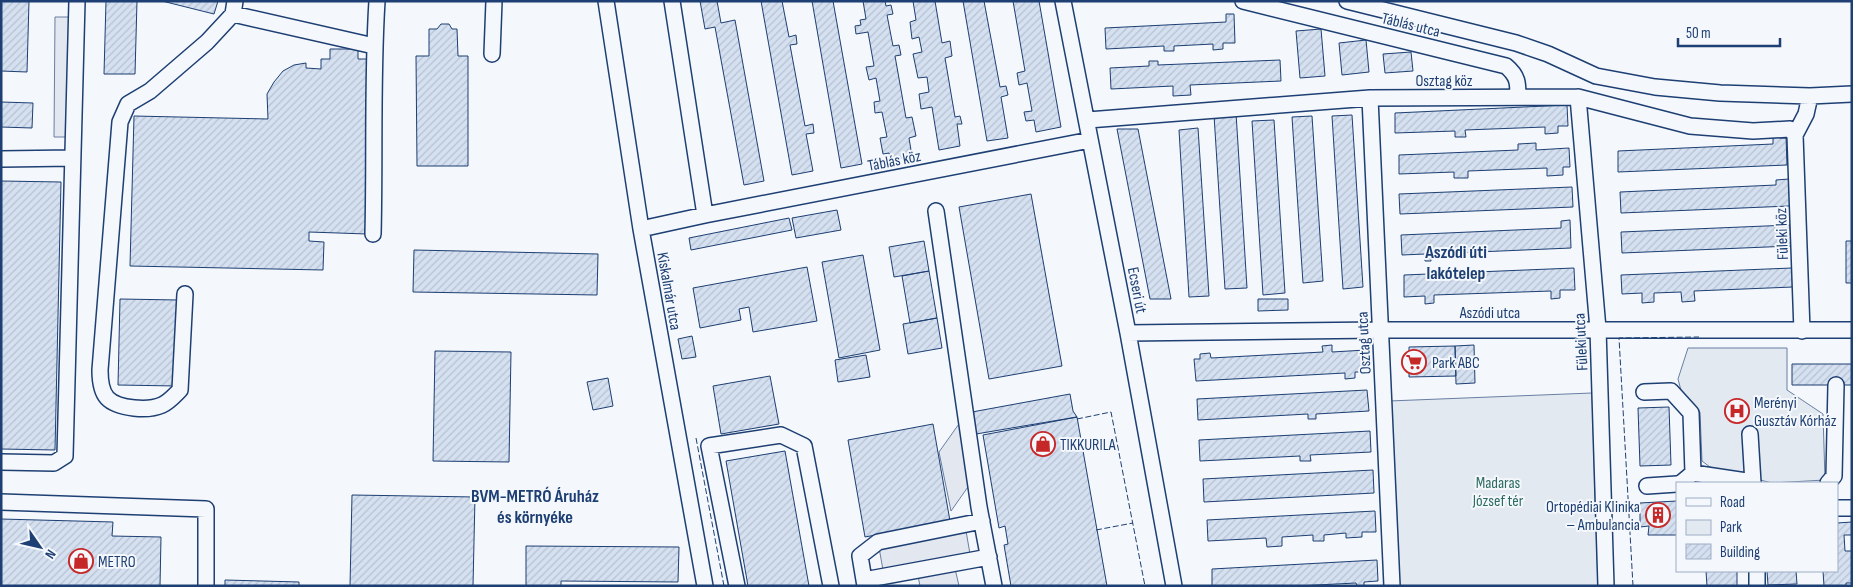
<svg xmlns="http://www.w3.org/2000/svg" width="1853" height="587" font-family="'Sofia Sans Condensed',sans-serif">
  <defs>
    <pattern id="building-hatch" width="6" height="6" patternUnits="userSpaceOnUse" patternTransform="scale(1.25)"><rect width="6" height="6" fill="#d5e0f0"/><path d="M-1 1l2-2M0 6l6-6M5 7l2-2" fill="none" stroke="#b6c1d1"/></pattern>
  </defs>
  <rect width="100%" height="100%" fill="#f4f7fb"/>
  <path fill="#e3e9f0" stroke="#687fa3" d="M1688 348H1787V390L1823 414 1825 480 1772 483 1710 467 1702 461 1700 412 1682 394 1678 379Z
    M1592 393 1598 586H1397L1389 401Z"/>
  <path fill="#e3e8f0" stroke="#687fa3" d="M55 17H76L74 137H54Z
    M966 414 975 477 951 511 939 452Z
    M965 525 970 554 883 570 878 542Z
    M954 564 959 586H920L917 571Z"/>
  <path fill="url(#building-hatch)" stroke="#1d3f73" d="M1 1H29L27 72 1 71Z
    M106 1H137L135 74H104Z
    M162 1H218L214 14Z
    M700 1H717L721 23 735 20 764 181 744 185 715 27 705 29Z
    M761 1H782L789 37 796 35 797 44 790 45 805 126 813 124 814 133 806 134 813 171 792 175Z
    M812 1H833L862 164 841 168Z
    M863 1H885L886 6 891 5 893 14 887 15 893 46 899 45 901 55 895 56 906 118 912 117 916 136 909 138 912 156 891 160 889 153 883 154 880 138 887 137 882 112 875 113 874 102 880 101 876 78 869 80 866 67 874 66 868 32 856 34 855 26 861 25 860 20 866 19Z
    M913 1H935L942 43 950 41 952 56 945 58 955 117 960 116 962 124H957L960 146 939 150 932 107 921 109 919 94 929 92 927 77 918 78 913 54 922 52 919 37 912 39 910 22 916 20Z
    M963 1H984L1000 87 1006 86 1008 95 1001 97 1008 138 987 141Z
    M1013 1H1039L1061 127 1036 132 1034 120 1026 121 1024 112 1032 111 1027 83 1019 85 1017 73 1025 71Z
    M1226 14H1234L1235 43H1223V49L1213 50V44L1174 46V51H1164V46L1106 49 1105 28 1226 22Z
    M441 24H449L452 29H457L458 56H468V166H417L416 56H429V29H437Z
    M1321 29 1325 76 1300 78 1296 31Z
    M1366 40 1369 72 1342 75 1339 43Z
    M330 49H358V59H370L367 234 309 232V241L324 242 323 270 130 266 134 116 268 119 267 94 274 82 283 71 294 65 306 63V68L321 69V59H330Z
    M1411 52 1413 71 1385 73 1383 54Z
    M1280 60 1281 81 1190 85 1191 95 1173 96V86L1111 89 1110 68 1149 66V61H1158V65Z
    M1 102 33 103 32 128 1 127Z
    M1567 105 1568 126H1558V133L1545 134V127L1465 130 1466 137H1455V131L1395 133V113Z
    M1236 113 1247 288 1225 289 1214 115Z
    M1352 115 1363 287 1343 289 1332 116Z
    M1312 116 1323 281 1303 283 1292 117Z
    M1274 120 1285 293 1263 295 1252 121Z
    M1198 128 1209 296 1189 297 1179 130Z
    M1117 129H1138L1171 299H1150Z
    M1786 136 1787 165 1618 172V151L1773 144V137Z
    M1536 143V150L1569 148 1570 167H1563V175L1547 176V168L1468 171V178H1454V172L1399 174V155L1518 150V144Z
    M1789 179 1790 206 1621 213 1620 192 1776 185V180Z
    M1 181 61 182 55 450 1 449Z
    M1572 187 1573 207 1400 214 1399 194Z
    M1031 194 1062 366 989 379 959 207Z
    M837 210 841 230 796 238 792 218Z
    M789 218 792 230 691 250 689 238Z
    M1570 220 1571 248 1431 254V261H1425V254L1402 255 1401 235 1561 228V221Z
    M1790 225 1791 246 1622 253 1621 232Z
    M924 241 929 271 894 277 889 247Z
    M1846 241H1852V283H1846Z
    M414 250 598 254 597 295 413 292Z
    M863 255 880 350 839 358 822 262Z
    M807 267 817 321 753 332 749 307 739 309 741 320 700 328 693 288Z
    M1574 268 1575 290H1560V298L1551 299V291L1434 295V303L1425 304V296L1404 297V275Z
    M1792 268 1793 287 1694 291 1695 301 1682 302 1681 292 1654 293V302L1642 303V293L1622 294 1621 275Z
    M929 271 937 318 910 323 902 276Z
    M120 299 178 300 176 386 118 385Z
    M1258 299H1288V310L1258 311Z
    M937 318 942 348 908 354 903 324Z
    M692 336 696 357 682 359 678 339Z
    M1332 345V352L1366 350 1367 372H1355V378L1345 379V373L1196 381 1194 359H1200V354L1210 353 1211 358 1323 352 1322 346Z
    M1474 345 1475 383 1456 384 1455 346Z
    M1455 346 1456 376 1409 377V347Z
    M435 351 511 352 509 462 433 461Z
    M866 355 870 377 838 382 835 360Z
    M1792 364H1852V385H1792Z
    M770 376 779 424 721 434 713 386Z
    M608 378 613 406 593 410 587 382Z
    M1367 390 1369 411 1316 414V419H1308V414L1198 420 1197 399Z
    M1070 394 1073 411 1077 417 976 434 972 412Z
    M1669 407 1671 465 1640 466 1638 408Z
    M1077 417 1107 586H1011L1004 545 1008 544 1005 526 999 528 983 435Z
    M933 424 950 521 865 537 848 440Z
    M1370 431 1371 452 1310 455 1311 461H1300V456L1200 461 1199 440Z
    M785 451 809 586H748L726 461Z
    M1373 470 1374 493 1204 502 1203 479Z
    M352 495 475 497 473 586H350Z
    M1677 501V535H1648L1649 526 1640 527V503Z
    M1375 511 1376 532H1362V537L1346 538V533L1324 535V541H1313V535L1282 537V546L1267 547 1266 538 1208 541 1207 520Z
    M1 519 113 522 112 536 161 537 160 586H1Z
    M1852 522V535H1844L1845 551H1852V583H1846V586H1824L1823 571H1837V523Z
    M526 546 679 547 678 582 561 581V586H526Z
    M1377 560 1378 581 1364 582V586H1357L1356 583 1297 586H1212V569Z
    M1706 571H1737V586H1707Z
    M1767 571H1796L1797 584 1768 585Z
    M225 580 299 582V586H225Z"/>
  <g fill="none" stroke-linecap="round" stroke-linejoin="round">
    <defs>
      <path id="minor" d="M606 1 641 229 705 586
        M672 1 705 215
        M1063 1 1128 333 1174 586
        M1243 1 1506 66C1518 76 1518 83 1518 97
        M1347 1 1516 43 1548 54 1596 76 1655 87 1720 93 1810 96 1852 94
        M233 14 374 46
        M492 54 494 1
        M1578 97 1598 329 1606 586
        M1370 98 1392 586
        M1088 120 1370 98 1578 97 1690 126 1753 131 1790 129 1795 135
        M1 159 73 158
        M936 211 979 507 994 586
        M641 229 705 215 1090 140
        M373 234C375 156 372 79 377 1
        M185 294 180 390C174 396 169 402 162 405 153 409 143 409 134 408 108 405 100 397 100 370L120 122 128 104 150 91 207 42 233 14 235 1
        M1802 331 1795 135 1806 114 1810 96
        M1128 333 1380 330H1852
        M1644 392 1671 391 1691 413 1693 473 1681 483
        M1750 434 1753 483
        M1 462 54 463 65 456 77 1
        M1693 473 1753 482
        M1828 483 1834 476 1836 385
        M1647 486 1677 484
        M1 502 206 509V586
        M1837 508H1852
        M1757 571V586
        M864 580 989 557
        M737 586 709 446 781 435 804 446 831 586
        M865 586 860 556 878 542 982 521"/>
    </defs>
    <use href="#minor" stroke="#1d3f73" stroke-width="18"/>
    <use href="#minor" stroke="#f4f7fb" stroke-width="15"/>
    <path stroke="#1d3f73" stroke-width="1" stroke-dasharray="6 2.5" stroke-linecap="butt" d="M1077 419 1111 412 1145 586
      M696 438 724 586
      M1096 530 1133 523
      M1633 586 1619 338 1699 337"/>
  </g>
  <defs>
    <symbol id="supermarket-ring" viewBox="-11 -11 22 22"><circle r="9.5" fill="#f4f7fb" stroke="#c62828" stroke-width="1.5"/><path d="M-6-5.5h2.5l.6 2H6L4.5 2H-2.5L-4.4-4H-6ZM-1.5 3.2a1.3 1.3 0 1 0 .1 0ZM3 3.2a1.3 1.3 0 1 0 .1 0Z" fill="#c62828"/></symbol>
    <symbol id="hospital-ring" viewBox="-11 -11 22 22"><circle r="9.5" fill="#f4f7fb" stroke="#c62828" stroke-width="1.5"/><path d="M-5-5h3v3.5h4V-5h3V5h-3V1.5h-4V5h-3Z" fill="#c62828"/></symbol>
    <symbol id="shop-ring" viewBox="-11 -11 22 22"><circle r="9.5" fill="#f4f7fb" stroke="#c62828" stroke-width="1.5"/><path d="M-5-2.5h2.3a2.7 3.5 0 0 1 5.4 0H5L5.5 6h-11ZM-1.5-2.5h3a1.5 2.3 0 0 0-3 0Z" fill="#c62828"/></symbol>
    <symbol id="building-ring" viewBox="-11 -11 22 22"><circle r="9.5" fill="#f4f7fb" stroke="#c62828" stroke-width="1.5"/><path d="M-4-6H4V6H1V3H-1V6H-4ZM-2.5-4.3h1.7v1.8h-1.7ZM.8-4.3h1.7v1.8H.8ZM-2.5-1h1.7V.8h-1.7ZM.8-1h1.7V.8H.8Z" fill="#c62828"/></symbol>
  </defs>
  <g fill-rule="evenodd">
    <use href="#supermarket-ring" x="1400" y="348" width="28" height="28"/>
    <use href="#hospital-ring" x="1723" y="397" width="28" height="28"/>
    <use href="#shop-ring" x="1029" y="430" width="28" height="28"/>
    <use href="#building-ring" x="1644" y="501" width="28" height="28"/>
    <use href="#shop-ring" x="67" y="547" width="28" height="28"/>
  </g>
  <g text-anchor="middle" stroke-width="4" stroke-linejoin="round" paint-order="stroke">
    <g font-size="16" fill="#1d3f73" stroke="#f4f7fb">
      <text transform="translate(1411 24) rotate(14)" y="6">Táblás utca</text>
      <text x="1444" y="86">Osztag köz</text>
      <text transform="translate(894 160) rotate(-11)" y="6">Táblás köz</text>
      <text transform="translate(1781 234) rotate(-92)" y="6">Füleki köz</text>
      <text transform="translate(1138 290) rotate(79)" y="6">Ecseri út</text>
      <text transform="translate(670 291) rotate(80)" y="6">Kiskalmár utca</text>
      <text x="1490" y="318">Aszódi utca</text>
      <text transform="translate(1580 342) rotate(-93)" y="6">Füleki utca</text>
      <text transform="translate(1363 343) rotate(-93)" y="6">Osztag utca</text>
    </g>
    <g font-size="16" fill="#1d3f73" stroke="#f4f7fb" text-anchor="start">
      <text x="1432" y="368">Park ABC</text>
      <text x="1754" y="408">Merényi<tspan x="1754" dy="18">Gusztáv Kórház</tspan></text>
      <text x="1060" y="450">TIKKURILA</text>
      <text x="1640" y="512" text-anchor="end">Ortopédiai Klinika<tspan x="1640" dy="18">– Ambulancia</tspan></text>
      <text x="98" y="567">METRO</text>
    </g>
    <g font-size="16" fill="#2c6c60" stroke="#f4f7fb">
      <text x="1498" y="488">Madaras<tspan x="1498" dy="18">József tér</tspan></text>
    </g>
    <g font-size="18" font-weight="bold" fill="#1d3f73" stroke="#f4f7fb">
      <text x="1456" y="258">Aszódi úti<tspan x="1456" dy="21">lakótelep</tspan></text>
      <text x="535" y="502">BVM-METRÓ Áruház<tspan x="535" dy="21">és környéke</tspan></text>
    </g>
  </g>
  <rect width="1853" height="587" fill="none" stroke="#1d3f73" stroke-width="5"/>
  <rect x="1676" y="482" width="162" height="90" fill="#f4f7fb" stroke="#9eadc5"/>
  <rect x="1686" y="498" width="25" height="8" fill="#f4f7fb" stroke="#9eadc5"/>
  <text x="1720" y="507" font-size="15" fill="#1d3f73">Road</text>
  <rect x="1686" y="520" width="25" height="15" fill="#e3e9f0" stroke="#9eadc5"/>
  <text x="1720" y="532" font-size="15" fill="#1d3f73">Park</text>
  <rect x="1686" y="544" width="25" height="15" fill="url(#building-hatch)" stroke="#9eadc5"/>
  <text x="1720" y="557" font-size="15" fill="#1d3f73">Building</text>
  <g transform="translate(40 547) rotate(124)" stroke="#f4f7fb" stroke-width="4" paint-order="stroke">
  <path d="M0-4L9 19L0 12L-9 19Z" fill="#1d3f73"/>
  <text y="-8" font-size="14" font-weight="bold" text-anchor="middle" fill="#1d3f73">N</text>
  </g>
  <path d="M1678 38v8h102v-8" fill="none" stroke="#1d3f73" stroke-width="2.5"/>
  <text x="1686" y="38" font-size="15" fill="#1d3f73" stroke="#f4f7fb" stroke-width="4" paint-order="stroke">50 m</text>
</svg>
